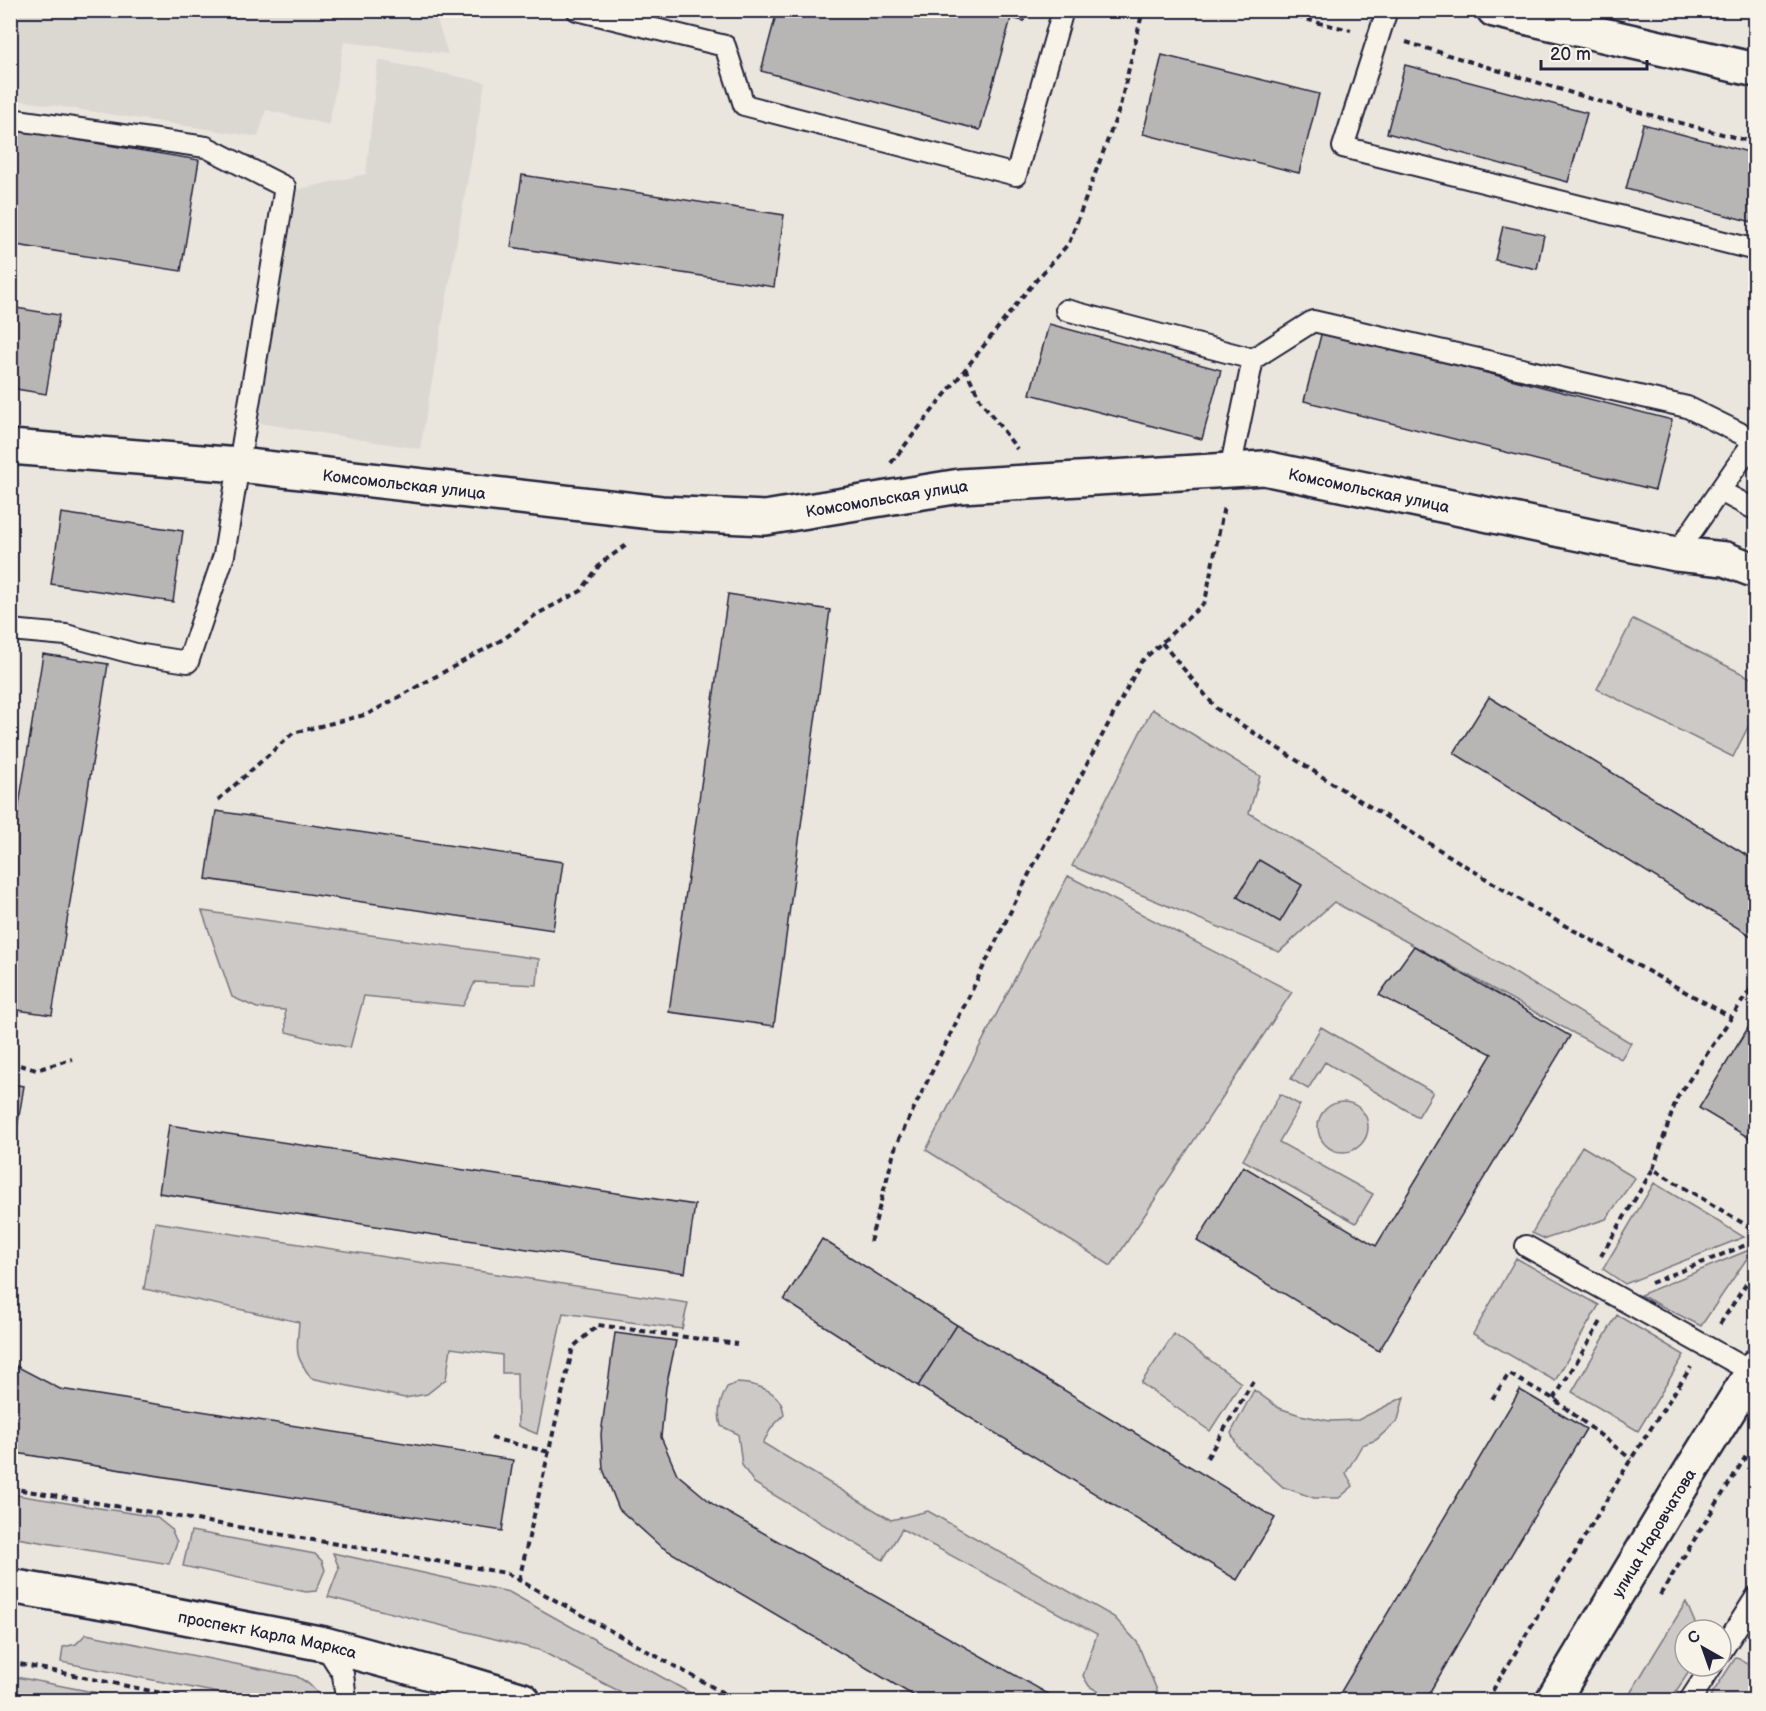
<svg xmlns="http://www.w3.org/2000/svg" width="1766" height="1711" font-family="'Balsamiq Sans',sans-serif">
  <rect width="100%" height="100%" fill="#eae6de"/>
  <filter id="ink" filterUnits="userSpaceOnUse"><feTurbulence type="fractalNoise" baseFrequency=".0167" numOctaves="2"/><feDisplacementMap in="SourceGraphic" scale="12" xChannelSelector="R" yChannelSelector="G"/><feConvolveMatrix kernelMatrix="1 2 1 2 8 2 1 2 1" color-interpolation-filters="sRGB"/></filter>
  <g filter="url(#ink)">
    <path fill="#dbd8d2" d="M10 11H434L448 54 344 42 329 125 266 110 258 137 11 99Z
      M378 60 485 82 420 449 259 423 291 191 366 174Z"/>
    <path fill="#cdc9c6" stroke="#787680" stroke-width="1.5" d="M1633 619 1755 680V713L1733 757 1597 689Z
      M1152 709 1260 776 1249 813 1631 1043 1621 1059 1334 902 1279 952 1072 866Z
      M1068 876 1292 992 1111 1266 926 1150Z
      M202 911 539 959 537 985 475 982 463 1006 364 996 350 1048 286 1032 285 1010 257 1008 232 997Z
      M1321 1027 1433 1092 1418 1117 1325 1062 1308 1089 1291 1079Z
      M1280 1094 1300 1105 1279 1142 1373 1194 1356 1223 1243 1160Z
      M1318 1127a25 25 0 1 1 50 0a25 25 0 1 1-50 0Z
      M1582 1146 1635 1178 1606 1219 1545 1239 1532 1233Z
      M1654 1183 1744 1237 1625 1284 1603 1269Z
      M155 1222 688 1303 682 1329 563 1313 537 1434 518 1426 517 1373H502V1355L451 1348 446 1379 427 1394 405 1398 311 1378C293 1352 297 1352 299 1322L144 1289Z
      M1754 1248 1701 1326 1640 1295Z
      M1516 1258 1599 1305 1555 1381 1473 1334Z
      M1617 1315 1684 1355 1638 1431 1572 1392Z
      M1174 1334 1241 1383 1210 1431 1141 1383Z
      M737 1383C758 1384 782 1391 784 1415L772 1427 763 1443 891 1520 928 1511 1114 1617 1137 1642 1161 1700H1112L1089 1686 1083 1676 1097 1634 902 1529 883 1560 754 1483 742 1465 738 1434 721 1426C717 1411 720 1401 727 1387Z
      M1254 1390 1279 1408 1300 1415 1330 1421 1358 1420 1404 1397 1398 1420 1376 1440 1362 1445 1346 1473 1353 1486 1339 1498H1314L1283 1487 1238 1447 1231 1433Z
      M10 1494 156 1517 171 1529 177 1542 169 1564 11 1537Z
      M191 1531 315 1554 322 1561 325 1570 316 1591 306 1592 183 1566Z
      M333 1553 509 1592 703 1700H636L539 1650 328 1597 339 1568Z
      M1686 1602 1698 1630H1685V1666H1693L1670 1700H1626Z
      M86 1634 296 1676C307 1682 316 1688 320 1700H254L61 1662 63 1647 76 1644Z
      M1736 1657 1755 1669V1700H1708Z
      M11 1676 134 1700H11Z"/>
    <path fill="#b8b6b5" stroke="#22223b" stroke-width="1.5" d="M759 10H1027L1024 21 1011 18 980 130 761 71 776 15Z
      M1162 55 1319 94 1299 173 1143 134Z
      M1405 65 1587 113 1568 182 1387 133Z
      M1643 124 1756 154V223L1626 189Z
      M10 129 199 160 181 271 10 244Z
      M522 175 784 215 774 287 511 247Z
      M1503 226 1544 235 1537 269 1495 260Z
      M10 307 59 315 46 394 10 388Z
      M1049 324 1221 370 1202 439 1030 394Z
      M1322 331 1672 420 1655 490 1304 401Z
      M61 513 183 531 173 602 51 584Z
      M728 594 830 610 774 1026 669 1012Z
      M43 654 108 664 52 1015 10 1009V862Z
      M1489 697 1756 861 1754 938 1454 753Z
      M216 811 563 862 553 930 206 879Z
      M1259 860 1302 885 1280 922 1237 897Z
      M1414 946 1570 1036 1379 1351 1197 1241 1243 1166 1376 1246 1492 1054 1379 995Z
      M1756 1015V1142L1699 1108Z
      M10 1084 24 1086 10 1171Z
      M169 1125 695 1205 685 1273 159 1193Z
      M822 1239 957 1325 918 1386 784 1300Z
      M957 1325 1275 1518 1237 1580 918 1386Z
      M615 1333 676 1341 666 1387 661 1437 677 1474 714 1505 1059 1700H921L660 1546 619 1509 603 1469 601 1434Z
      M10 1356 16 1366 60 1389 513 1460 502 1531 10 1452Z
      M1520 1390 1586 1429 1425 1700H1336Z"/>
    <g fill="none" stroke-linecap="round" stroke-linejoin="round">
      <defs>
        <path id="service" d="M577 10 725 46 744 105 1016 175 1063 10
          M1387 10 1343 147 1756 250
          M10 119 206 147 285 187 224 555 188 662 136 654 66 635 10 630
          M1066 310 1253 359 1230 470
          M1253 359 1313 321 1687 407 1754 440
          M1720 491 1756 510
          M1676 554 1756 438
          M1526 1246 1752 1372
          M324 1644 343 1674 346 1700
          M1721 1652 1756 1597
          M1690 1700 1712 1666"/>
        <g id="minor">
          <path id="s1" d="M10 447 239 465 661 513 765 518 960 486 1264 468 1676 554 1725 559 1756 571"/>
          <path id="s2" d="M1553 1700 1679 1490 1756 1366"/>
        </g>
        <g id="tertiary">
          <path d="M1494 10 1756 70"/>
          <path id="s3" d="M10 1586 133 1607 324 1644 463 1682 523 1700"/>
        </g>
      </defs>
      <use href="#service" stroke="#22223b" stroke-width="24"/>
      <use href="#minor" stroke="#22223b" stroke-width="38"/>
      <use href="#tertiary" stroke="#22223b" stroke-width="38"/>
      <path stroke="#22223b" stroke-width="4" stroke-dasharray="6 4.5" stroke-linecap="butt" d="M1277 10 1319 23 1351 30
        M1406 42 1598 101 1756 143
        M965 368 981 401 1017 449
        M891 463 1027 291 1069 243 1119 110 1143 10
        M1162 643 1217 709 1335 785 1535 909 1731 1017
        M218 800 293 733 368 714 505 638 537 614 581 591 601 563 628 544
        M10 1062 36 1070 72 1059
        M1653 1169 1677 1098 1756 981
        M870 1242 896 1145 1029 874 1141 662 1205 602 1224 506
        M1601 1256 1653 1169 1756 1231
        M1651 1283 1756 1241
        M1720 1324 1756 1269
        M1492 1399 1509 1374 1554 1399 1631 1459
        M1554 1399 1602 1320
        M491 1438 549 1452
        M1207 1458 1254 1380
        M10 1488 506 1573 736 1700
        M519 1580 573 1347 598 1325 737 1344
        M1660 1595 1756 1440
        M10 1662 195 1700
        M1487 1700 1631 1459 1691 1367"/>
      <use href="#service" stroke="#f7f3e8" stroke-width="20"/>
      <use href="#minor" stroke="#f7f3e8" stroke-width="33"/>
      <use href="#tertiary" stroke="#f7f3e8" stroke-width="33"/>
    </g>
  </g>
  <g text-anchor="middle" stroke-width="6" stroke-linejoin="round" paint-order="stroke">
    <g font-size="16" fill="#22223b" stroke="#f7f3e8">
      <text dy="6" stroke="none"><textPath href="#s1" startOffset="396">Комсомольская улица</textPath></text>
      <text dy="6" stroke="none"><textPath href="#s1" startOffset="1368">Комсомольская улица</textPath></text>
      <text dy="6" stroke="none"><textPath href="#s1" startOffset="882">Комсомольская улица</textPath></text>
      <text dy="6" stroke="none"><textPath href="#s2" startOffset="195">улица Наровчатова</textPath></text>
      <text dy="6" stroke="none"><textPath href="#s3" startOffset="262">проспект Карла Маркса</textPath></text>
    </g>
  </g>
  <rect width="1766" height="1711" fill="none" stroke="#f7f3e8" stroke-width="36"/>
  <rect x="18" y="18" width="1730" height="1675" fill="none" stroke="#22223b" stroke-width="2" filter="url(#ink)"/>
  <g transform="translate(1703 1648) rotate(320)"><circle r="28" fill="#f7f3e8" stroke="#a29fa3" stroke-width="1.5"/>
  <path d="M0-4.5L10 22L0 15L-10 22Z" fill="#22223b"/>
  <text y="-9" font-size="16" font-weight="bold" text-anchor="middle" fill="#22223b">С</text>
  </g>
  <path d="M1541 60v9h106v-9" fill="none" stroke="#22223b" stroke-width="3"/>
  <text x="1550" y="60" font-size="18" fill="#22223b" stroke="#f7f3e8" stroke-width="4.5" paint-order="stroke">20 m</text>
</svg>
